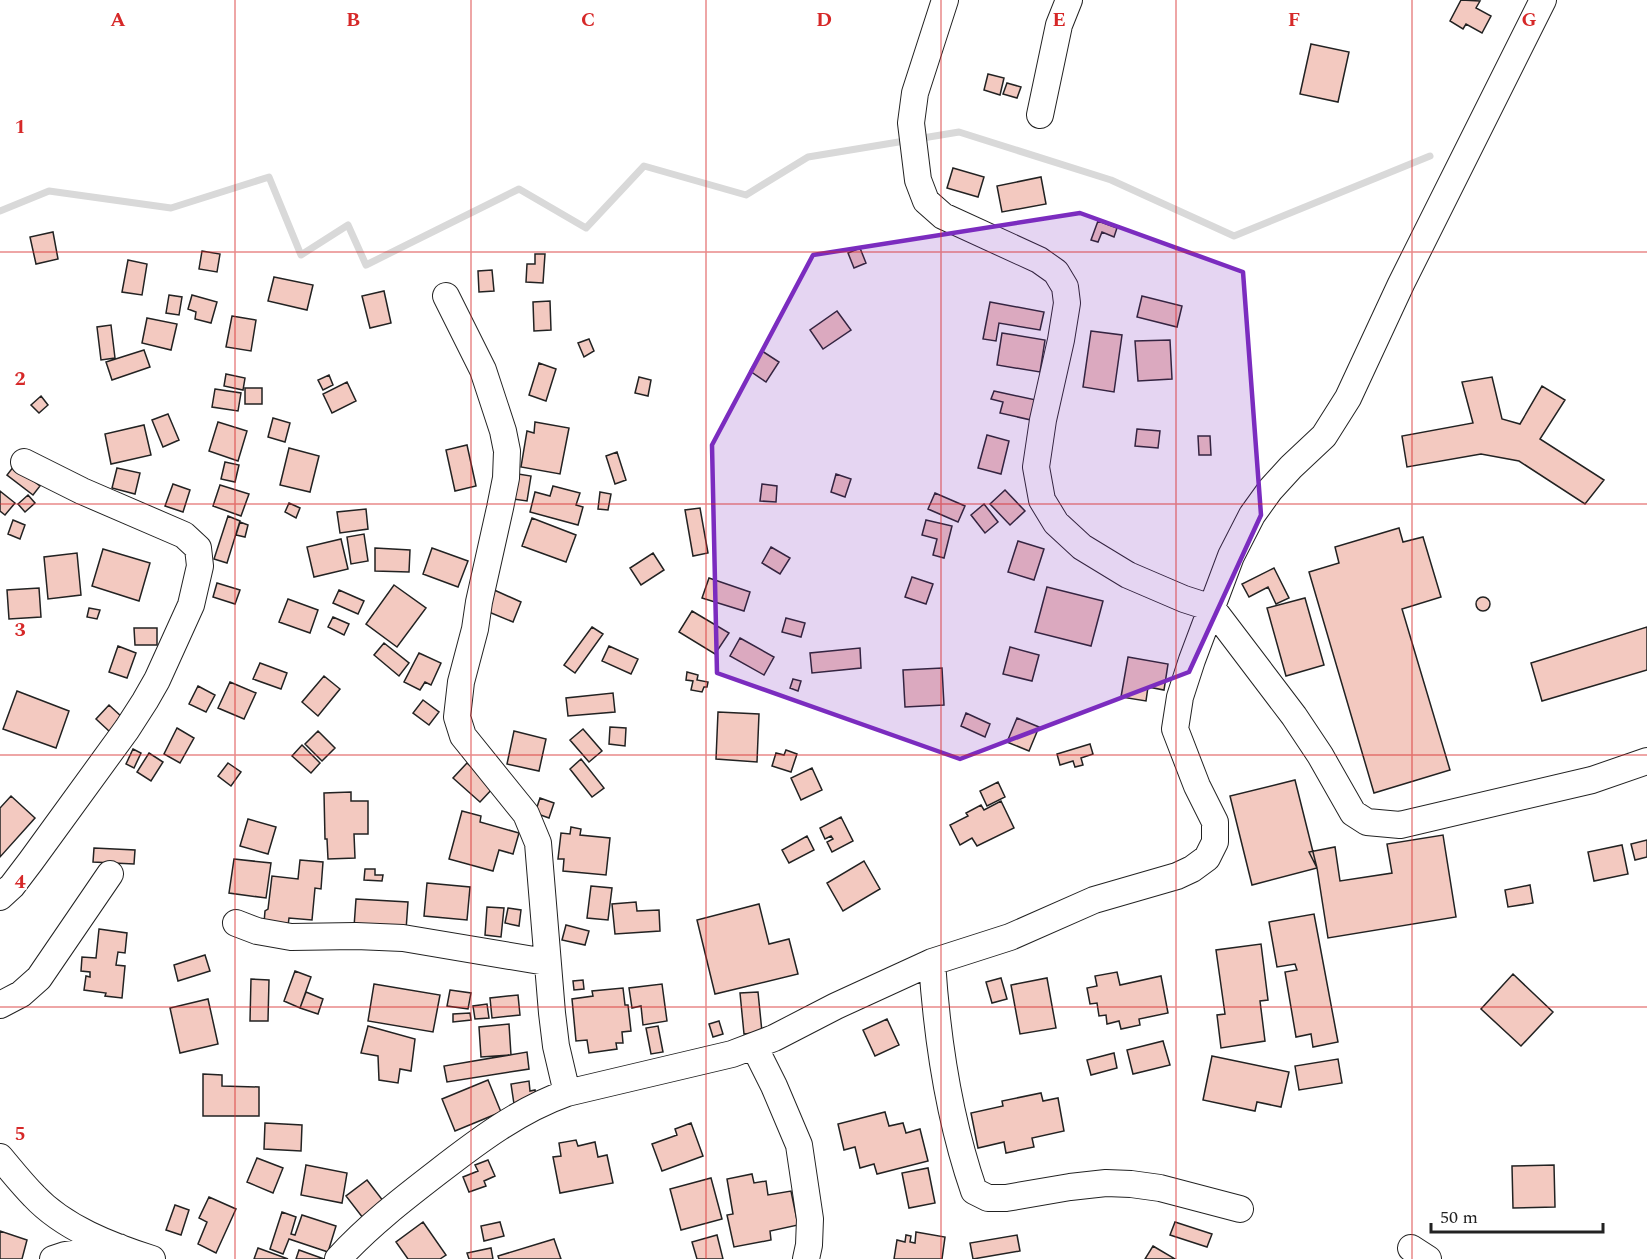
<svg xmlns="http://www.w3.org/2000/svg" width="1647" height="1259" font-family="Spectral,serif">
  <rect width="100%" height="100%" fill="#fff"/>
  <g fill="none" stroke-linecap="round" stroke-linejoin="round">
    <path stroke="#d9d9d9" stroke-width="7" d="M0 211 49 191 171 208 269 177 301 255 348 225 366 265 519 189 586 228 644 166 746 195 808 157 959 132 1111 180 1234 236 1430 156"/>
  </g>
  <path fill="#f3c9c0" stroke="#222" stroke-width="1.5" d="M1461 0 1480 1 1476 8 1491 16 1482 33 1466 24 1463 29 1450 21Z
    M1311 44 1349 52 1338 102 1300 94Z
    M988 74 1004 78 1000 95 984 90Z
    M1007 83 1021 87 1017 98 1003 94Z
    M953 168 984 177 978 197 947 188Z
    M1041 177 1046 204 1002 212 997 186Z
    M1098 221 1117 228 1114 237 1102 232 1098 242 1091 240Z
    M53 232 58 259 36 264 30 237Z
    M860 248 866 263 854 268 848 253Z
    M202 251 220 254 217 272 199 269Z
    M535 254H545L543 283 526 282 527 264H535Z
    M128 260 147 264 142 295 122 292Z
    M492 270 494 291 479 292 478 271Z
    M274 277 313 285 307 310 268 301Z
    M384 291 391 323 370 328 362 296Z
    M169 295 182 297 179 315 166 313Z
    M192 295 217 302 211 323 195 319 196 312 188 309Z
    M1142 296 1182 306 1177 327 1137 317Z
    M550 301 551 330 534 331 533 302Z
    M990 302 1044 312 1040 330 999 323 996 341 983 339Z
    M837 311 851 330 823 349 810 330Z
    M232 316 256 320 251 351 226 347Z
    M147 318 177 324 171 350 142 343Z
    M111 325 115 358 101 360 97 327Z
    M1091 331 1122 335 1114 392 1083 387Z
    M1002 333 1045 340 1040 372 997 365Z
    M589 339 594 351 584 357 578 343Z
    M1170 340 1172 379 1138 381 1135 341Z
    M144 350 150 367 112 380 106 362Z
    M762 351 779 362 766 382 750 371Z
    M539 363 556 369 546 401 529 395Z
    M226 374 245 378 243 390 224 386Z
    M329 375 333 385 323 390 318 380Z
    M639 377 651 380 648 396 635 393Z
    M1492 377 1502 419 1520 424 1542 386 1565 400 1540 439 1604 480 1585 504 1519 461 1481 454 1407 467 1402 436 1473 423 1462 382Z
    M347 382 356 401 332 413 323 394Z
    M245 388H262V404H245Z
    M215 389 241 393 238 411 212 407Z
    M994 391 1036 400 1031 420 1000 413 1003 402 991 399Z
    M41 396 48 405 39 413 31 405Z
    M168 414 179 440 163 447 152 420Z
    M273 418 290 423 285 442 268 437Z
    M218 422 247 431 238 461 209 451Z
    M535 422 569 428 560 474 521 467 527 431 534 433Z
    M144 425 151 455 111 464 105 434Z
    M1137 429 1160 431 1158 448 1135 446Z
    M987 435 1009 441 1001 474 978 468Z
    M1198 436H1210L1211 455H1199Z
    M467 445 476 486 455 491 446 450Z
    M289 448 319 456 310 492 280 485Z
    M617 452 626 480 615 484 606 456Z
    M225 462 239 465 235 482 221 479Z
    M14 466 40 486 33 495 7 475Z
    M117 468 140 473 135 494 112 488Z
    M512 473 531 476 527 501 507 498Z
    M836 474 851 479 845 497 831 492Z
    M173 484 190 490 183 512 165 506Z
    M762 484 777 486 776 502 760 501Z
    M220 485 249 494 241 516 213 506Z
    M553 486 580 493 576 505 583 507 578 525 530 512 535 492 550 496Z
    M1005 490 1025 511 1010 525 990 504Z
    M0 491 15 503 5 515 0 511Z
    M600 492 611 494 608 510 598 509Z
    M935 493 965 506 958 522 928 509Z
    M28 495 35 503 25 512 18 504Z
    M289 503 300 508 296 518 285 512Z
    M984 504 998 522 985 533 971 515Z
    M700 508 708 553 693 556 685 510Z
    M366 509 368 529 340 533 337 512Z
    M228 516 240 521 227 563 214 559Z
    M532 518 576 535 566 562 522 546Z
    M13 520 25 525 20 539 8 534Z
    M926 520 952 526 944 558 933 555 937 539 922 535Z
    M240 522 248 525 245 537 236 535Z
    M1399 528 1403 542 1423 537 1441 597 1402 609 1450 770 1374 793 1309 572 1339 563 1335 547Z
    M364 534 368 561 351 564 347 537Z
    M341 539 348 569 314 577 307 547Z
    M1018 541 1044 549 1034 580 1008 572Z
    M771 547 790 558 780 574 762 563Z
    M375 548 410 550 409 572 375 571Z
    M432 548 468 561 458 587 423 574Z
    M103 549 150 563 139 601 92 586Z
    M77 553 81 595 48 599 44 557Z
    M653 553 664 570 641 585 630 568Z
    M1274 568 1289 598 1276 604 1268 587 1249 597 1242 584Z
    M912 577 933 584 926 604 905 597Z
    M709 578 750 592 744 611 702 598Z
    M217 583 240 590 235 604 213 597Z
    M394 585 426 608 397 647 366 624Z
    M1047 587 1103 601 1091 646 1035 632Z
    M39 588 41 617 9 619 7 590Z
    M492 589 521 602 513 622 484 610Z
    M339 590 364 601 358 614 333 603Z
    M1476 604a7 7 0 1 1 14 0a7 7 0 1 1-14 0Z
    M1305 598 1324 665 1286 676 1267 608Z
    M288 599 318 610 310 633 279 622Z
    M89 608 100 610 97 619 87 617Z
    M692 611 729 633 715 654 679 632Z
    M333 617 349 624 344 635 328 627Z
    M786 618 805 623 801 637 782 632Z
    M592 627 603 634 575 673 564 665Z
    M1647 627V670L1542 701 1531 663Z
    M134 628H157V645H135Z
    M740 638 774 657 764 675 730 656Z
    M384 643 409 663 399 676 374 655Z
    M118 646 136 653 127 678 109 672Z
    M609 646 638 659 631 674 602 661Z
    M1010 647 1039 655 1032 681 1003 674Z
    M860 648 861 668 812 673 810 653Z
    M419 653 441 663 431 685 425 682 420 690 404 682Z
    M1128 657 1168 664 1164 690 1148 687 1146 701 1121 697Z
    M260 663 287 673 281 689 253 679Z
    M942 668 944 705 905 707 903 670Z
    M687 672 698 675 697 680 708 682 707 687H704L702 692 691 690 693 681 686 680Z
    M324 676 340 689 318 716 302 702Z
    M793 679 801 681 798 691 790 688Z
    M230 682 256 693 244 719 218 708Z
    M198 686 215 695 206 712 189 704Z
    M17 691 69 711 56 748 3 729Z
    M613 693 615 712 568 716 566 698Z
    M423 700 439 712 429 725 413 713Z
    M109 705 123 718 110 732 96 719Z
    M718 712 759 714 757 762 716 759Z
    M966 713 990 724 985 737 961 726Z
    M1017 718 1039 727 1029 751 1007 742Z
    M610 727 626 728 625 746 609 744Z
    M177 728 194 738 180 763 164 754Z
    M583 729 602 751 589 762 570 740Z
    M318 731 335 748 322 761 305 744Z
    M514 731 546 739 539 771 507 764Z
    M1090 744 1093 754 1081 758 1083 765 1075 767 1073 761 1060 765 1057 754Z
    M302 745 320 763 311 773 292 756Z
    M133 749 141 753 134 768 126 764Z
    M786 750 797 754 791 772 772 766 776 753 784 755Z
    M149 753 163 762 151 781 137 772Z
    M581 759 604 788 592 797 570 769Z
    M228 763 241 772 231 786 218 776Z
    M467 763 494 787 480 802 453 778Z
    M812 768 822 790 801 800 791 778Z
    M1295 780 1317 868 1252 885 1230 796Z
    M998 782 1005 797 987 806 980 791Z
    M351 792V801H368V834H354L355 858 328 859 327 839H325L324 793Z
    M11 796 35 818 0 857V808Z
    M540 798 554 803 549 818 535 813Z
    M1001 801 1014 828 977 846 972 838 960 845 950 825 968 816 966 813 981 805 984 810Z
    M462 811 481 816 480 822 519 833 513 854 499 850 493 871 449 859Z
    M841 817 853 841 832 852 827 842 833 839 831 836 825 839 820 828Z
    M248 819 276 827 268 854 240 846Z
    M571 827 581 829 580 835 610 838 606 875 563 871 564 859H558L561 833 570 834Z
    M1443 835 1456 917 1328 938 1317 868 1309 852 1335 847 1340 881 1392 873 1387 844Z
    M807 836 814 850 789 863 782 850Z
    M1647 840V857L1635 860 1631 844Z
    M1622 845 1628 874 1594 881 1588 852Z
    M94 848 135 850 134 864 93 862Z
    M234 859 271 863 266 898 229 893Z
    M300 860 323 862 321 889 315 888 312 920 289 918 288 926 264 923 265 911 268 909 272 876 298 879Z
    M864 861 880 889 843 911 827 883Z
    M365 869H375V875H383L382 881 364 880Z
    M427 883 470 887 467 920 424 916Z
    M1530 885 1533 903 1508 907 1505 890Z
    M591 886 612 888 608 920 587 918Z
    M356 899 408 902 406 930 354 927Z
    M636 902 637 911 659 910 660 931 615 934 612 904Z
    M759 904 769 944 789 939 798 974 715 994 697 920Z
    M487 907 504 908 501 937 485 935Z
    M508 908 521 910 519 926 505 923Z
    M1314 914 1338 1042 1313 1047 1311 1034 1296 1037 1285 972 1297 970 1295 964 1277 967 1269 922Z
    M566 925 589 931 585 945 562 940Z
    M99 929 127 933 125 953 118 952 116 965 125 966 122 998 105 996 106 993 84 990 86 976 90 977V972L81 971 82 957 96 958Z
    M1261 944 1268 1000 1260 1001 1265 1041 1221 1048 1217 1015 1225 1014 1216 950Z
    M205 955 210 971 178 981 174 965Z
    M295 971 311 977 300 1008 284 1001Z
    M1117 972 1120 985 1161 976 1168 1013 1139 1019 1140 1025 1121 1029 1119 1021 1107 1024 1106 1015 1099 1016 1097 1003 1090 1004 1087 988 1097 986 1095 976Z
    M1513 974 1553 1012 1521 1046 1481 1009Z
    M1001 978 1007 999 992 1003 986 982Z
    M1047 978 1056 1028 1020 1034 1011 985Z
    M251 979 269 980 268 1021H250Z
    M583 980 584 989 574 990 573 981Z
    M374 984 440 995 433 1032 368 1021Z
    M662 984 667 1021 643 1025 641 1006 632 1008 629 988Z
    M623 988 625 1005H628L631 1031 622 1032 623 1043H616L617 1049 589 1053 587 1040 576 1041 572 999 593 996 592 991Z
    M450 990 471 993 468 1009 447 1006Z
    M306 992 323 999 318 1014 300 1008Z
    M758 992 762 1032 744 1034 740 993Z
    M518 995 520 1015 492 1018 490 998Z
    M208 999 218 1044 180 1053 170 1008Z
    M487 1004 489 1018 475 1019 473 1006Z
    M470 1013 471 1020 453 1022V1014Z
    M887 1019 899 1045 875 1056 863 1030Z
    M719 1021 723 1034 713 1037 709 1024Z
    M509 1024 511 1055 481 1057 479 1027Z
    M368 1026 415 1039 411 1071 400 1069 398 1083 379 1080 378 1056 361 1053Z
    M658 1026 663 1052 651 1054 646 1028Z
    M1163 1041 1170 1065 1133 1074 1127 1050Z
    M527 1052 529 1069 447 1082 444 1066Z
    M1114 1053 1117 1068 1091 1075 1087 1060Z
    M1212 1056 1289 1072 1281 1107 1257 1102 1255 1111 1203 1100Z
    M1338 1059 1342 1083 1299 1090 1295 1066Z
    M203 1074 222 1075V1086L259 1087V1116H203Z
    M488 1080 501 1112 455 1131 442 1099Z
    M529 1081 530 1091 535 1090 537 1101 514 1104 511 1084Z
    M1041 1093 1043 1101 1058 1098 1064 1131 1032 1138 1034 1147 1006 1153 1004 1142 978 1148 971 1113 1003 1106 1002 1101Z
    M885 1112 889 1126 903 1123 906 1133 920 1129 928 1161 877 1174 874 1164 860 1168 855 1147 844 1150 838 1124Z
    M265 1123 302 1125 301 1151 264 1149Z
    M691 1123 703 1156 662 1171 652 1144 677 1135 675 1129Z
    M576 1140 578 1146 595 1142 598 1157 607 1155 613 1183 560 1193 553 1157 561 1156 559 1143Z
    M257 1158 283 1168 273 1193 247 1182Z
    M488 1160 495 1176 484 1181 486 1186 469 1192 463 1177 478 1171 475 1165Z
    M306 1165 347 1173 342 1203 301 1195Z
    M1554 1165 1555 1207 1513 1208 1512 1166Z
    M928 1168 935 1203 909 1208 902 1173Z
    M752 1174 754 1183 766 1181 768 1195 791 1191 798 1225 770 1231 771 1240 734 1247 727 1215 733 1214 727 1179Z
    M711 1178 722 1219 681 1230 670 1189Z
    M367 1180 384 1202 363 1218 346 1196Z
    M209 1197 236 1209 216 1253 198 1244 207 1222 199 1218Z
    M175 1205 189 1210 181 1235 166 1230Z
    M282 1212 296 1217 291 1234 295 1235 302 1215 336 1226 328 1252 289 1239 283 1254 270 1249Z
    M423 1222 446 1255 440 1259H408L396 1242Z
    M500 1222 504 1236 484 1241 481 1226Z
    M1175 1222 1212 1234 1207 1247 1170 1235Z
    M0 1231 27 1240 22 1259H0Z
    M916 1232 945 1237 942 1259H894L897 1240 905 1242 906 1235 911 1236 910 1242 915 1243Z
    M717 1235 723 1259H697L692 1242Z
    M1017 1235 1020 1251 973 1259 970 1243Z
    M554 1239 561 1259H499L498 1256Z
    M1153 1246 1175 1259H1145Z
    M258 1248 288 1259H254Z
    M491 1248 493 1259H469L467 1253Z
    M299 1250 324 1259H296Z"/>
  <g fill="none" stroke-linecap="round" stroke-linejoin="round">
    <defs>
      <path id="minor" d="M945 0 915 93 911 123 918 180 926 201 943 216 1039 260 1056 272 1065 287 1067 303 1061 340 1043 420 1036 467 1042 500 1056 523 1082 547 1128 575 1184 599 1212 608 1294 716 1320 755 1353 813 1367 822 1400 825 1592 780 1647 761
        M1040 115 1059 25 1069 0
        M446 296 483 370 503 431 507 451 506 478 500 508 479 602 475 629 461 682 457 717 463 736 526 814 538 843 552 1013 556 1046 567 1093
        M0 897 12 886 31 861 127 729 145 701 157 680 191 605 200 566 198 548 184 535 82 491 24 462
        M236 923 257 931 291 937 356 936 403 938 546 962
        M932 962C937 1038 949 1119 974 1191L988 1198H1006L1070 1187 1106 1183 1131 1184 1160 1188 1240 1209
        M0 1005 21 994 39 978 110 874
        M754 1046 774 1086 799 1145 810 1219 809 1245 806 1259
        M0 1157C11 1170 22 1184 34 1196 64 1228 111 1246 152 1259
        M1411 1248 1428 1259
        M53 1259 65 1255 119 1247
        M338 1259C368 1226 403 1199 438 1172 478 1141 519 1110 567 1093L732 1054 774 1038 836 1006 932 962 1010 937 1094 900 1177 876 1192 869 1207 858 1215 842V822L1197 786 1175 729 1180 697 1192 660 1231 556 1252 515 1270 490 1291 467 1324 436 1348 398 1401 284 1543 0"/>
    </defs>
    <use href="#minor" stroke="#222" stroke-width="28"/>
    <use href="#minor" stroke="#fff" stroke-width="26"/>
  </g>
  <path fill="#7b2cbf" fill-opacity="0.2" stroke="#7b2cbf" stroke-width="4.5" stroke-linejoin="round" d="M1080 213 1243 272 1261 515 1189 672 960 759 717 673 712 445 813 255Z"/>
  <path fill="none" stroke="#d62828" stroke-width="1.5" stroke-opacity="0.55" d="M235 0V1259M471 0V1259M706 0V1259M941 0V1259M1176 0V1259M1412 0V1259M0 252H1647M0 504H1647M0 755H1647M0 1007H1647"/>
  <g font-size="20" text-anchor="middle" font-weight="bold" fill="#d62828" stroke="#fff" stroke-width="4.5" stroke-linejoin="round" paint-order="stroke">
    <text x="118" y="26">A</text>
    <text x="353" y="26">B</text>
    <text x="588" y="26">C</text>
    <text x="824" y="26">D</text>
    <text x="1059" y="26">E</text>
    <text x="1294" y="26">F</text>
    <text x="1529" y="26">G</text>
    <text x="20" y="133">1</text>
    <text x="20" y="385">2</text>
    <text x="20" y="636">3</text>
    <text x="20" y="888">4</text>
    <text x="20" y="1140">5</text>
  </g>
  <path d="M1431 1223v9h172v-9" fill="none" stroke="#222222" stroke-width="3"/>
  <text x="1440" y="1223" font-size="18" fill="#222222" stroke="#ffffff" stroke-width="4.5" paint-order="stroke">50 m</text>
</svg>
